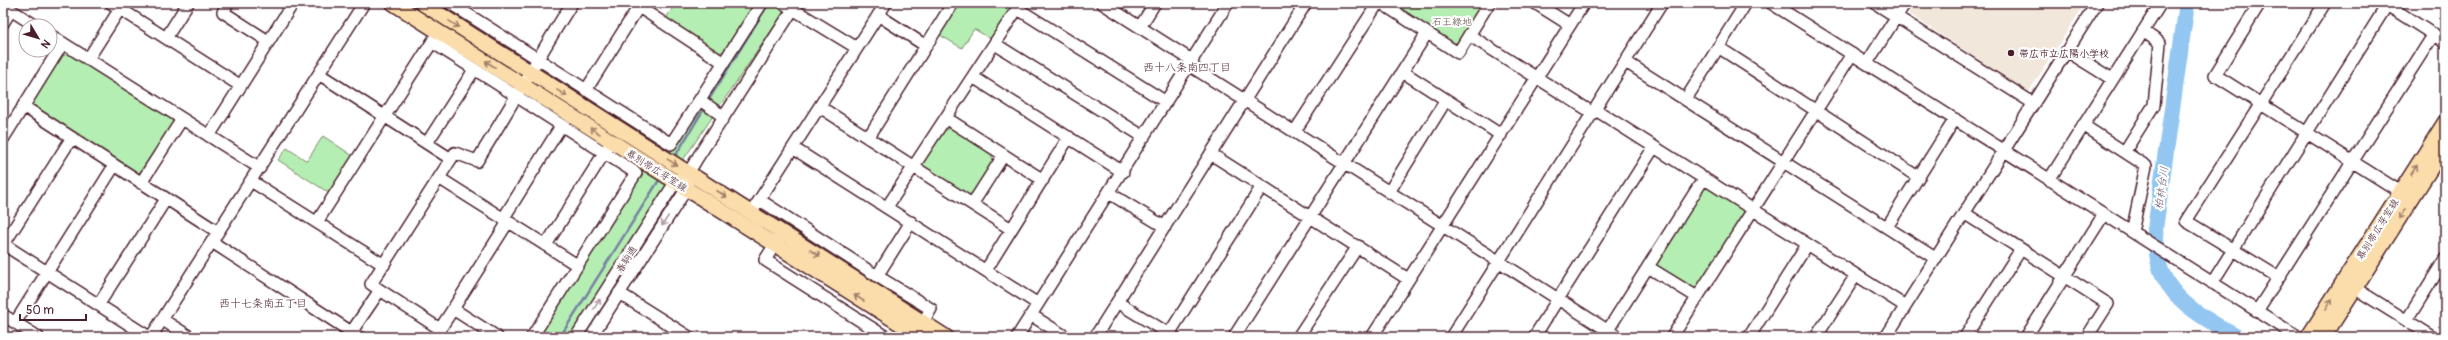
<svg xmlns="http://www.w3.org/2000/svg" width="2448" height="340" font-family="Pangolin,'Klee One',sans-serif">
  <rect width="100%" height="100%" fill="#fff"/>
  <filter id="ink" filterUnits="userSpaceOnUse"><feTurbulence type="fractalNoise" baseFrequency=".025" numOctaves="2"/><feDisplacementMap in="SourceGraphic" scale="8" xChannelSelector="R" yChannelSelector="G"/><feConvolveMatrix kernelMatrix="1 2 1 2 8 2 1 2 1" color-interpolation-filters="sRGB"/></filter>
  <g filter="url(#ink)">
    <path fill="#f2e7db" d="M1914 3H2085L2028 93 1908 13Z"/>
    <path fill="#b5eeb2" stroke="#80866e" d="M676 3H755L724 51 718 53 666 18Z
      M766 3H790L662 191 569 337H537L643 168 656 175Z
      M958 3H1014L991 39 974 29 962 48 938 34Z
      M1390 3H1485L1462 40 1453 44Z
      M70 54 174 121 138 175 32 108 31 103 61 56Z
      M951 128 991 153 993 161 974 192 968 195 924 167 922 162 943 131Z
      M323 136 353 156 329 193 278 160 287 148 307 161Z
      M1708 186 1744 209V213L1698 287 1693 290 1658 269 1656 264 1700 191Z"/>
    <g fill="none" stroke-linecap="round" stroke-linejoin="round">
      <path stroke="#7683a1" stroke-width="2.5" d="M708 101 769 3
        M674 158 705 107
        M560 337 661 177"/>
      <path stroke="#93c6f0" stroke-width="16" d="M2187 3 2155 229C2156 239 2156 250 2158 260 2166 299 2205 319 2237 337"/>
      <defs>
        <path id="minor" d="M111 3 241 86
          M228 3 223 12 268 41
          M450 3 671 144 762 3
          M783 3 857 48
          M1102 3 1193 61
          M1381 3 1458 53 1489 3
          M1535 3 1570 25
          M1771 3 2298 337
          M1875 3 2033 103
          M2260 3 2215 75 2407 196
          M2384 3 2445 42
          M3 5 36 26
          M639 7 724 63
          M1018 9 1166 102
          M878 15 926 46
          M3 23 11 10
          M1140 27 1155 3
          M50 35 260 168
          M1469 35 1593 113
          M166 38 188 3
          M432 42 636 173 532 337
          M995 44 1144 137
          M1718 47 1918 177
          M2067 51 2112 79
          M88 59 123 4
          M1626 62 1935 258
          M1867 63 1905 3
          M1189 65 1618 337
          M1403 72 1501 135
          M319 74 451 159
          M973 77 1123 172
          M586 90 641 3
          M1686 99 1746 3
          M700 100 724 117
          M23 106 218 232
          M820 107 1011 229
          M1596 110 1905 306
          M946 118 1043 180
          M2083 125 2146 166 2132 232
          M1295 131 1378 3
          M209 136 293 3
          M868 138 953 3
          M3 139 63 43
          M427 143 474 70
          M793 148 1038 304
          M2125 151 2154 105 2160 43 2143 31
          M1211 154 1408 279
          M439 178 577 265
          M2049 180 2161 3
          M251 181 384 265
          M141 183 182 119
          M1389 192 1446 100
          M1109 193 1165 227
          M760 200 877 276
          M973 203 1003 156
          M887 207 1021 3
          M751 213 886 3
          M1964 213 2108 304 2087 337
          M503 219 561 126
          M317 222 436 36
          M911 222 877 276 931 309 919 329
          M1887 227 1955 119
          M779 238 765 260 886 337
          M212 242 359 337
          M3 244 149 337
          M4 244 71 139
          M546 245 608 147
          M1648 267 1697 297
          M986 270 1069 137
          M2278 277 2186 221 2325 3
          M2212 283 2387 5
          M2348 284 2433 337
          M380 290 440 329 453 309
          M619 293 689 337
          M1117 302 1174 337
          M99 304 166 199
          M2257 311 2434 34
          M3 315 38 337
          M1031 315 1066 337
          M163 320 190 337
          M2407 320 2445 259
          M15 323 114 166
          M1608 330 1704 178
          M1169 334 1262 186
          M151 337 364 3
          M348 337 380 290 371 284 451 159 455 153 477 161C510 109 539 55 572 3
          M497 337 453 309 508 222
          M576 337 676 181 682 177
          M591 337 687 188 689 172 698 157 797 3
          M1017 337 1228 3
          M1095 337 1306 3
          M1234 337 1427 33
          M1298 337 1358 246
          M1372 337 1584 3
          M1451 337 1662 3
          M1534 337 1654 147
          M1672 337 1852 54
          M1749 337 1807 245
          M1816 337 1856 275
          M1886 337 2097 3
          M1965 337 2021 249
          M2026 337 2104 214"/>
        <path id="major" d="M393 3 921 337
          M422 3 946 337
          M2308 337 2445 122
          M2324 337 2445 146"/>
      </defs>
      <use href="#minor" stroke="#4a1f2b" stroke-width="14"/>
      <use href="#major" stroke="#4a1f2b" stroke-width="17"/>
      <use href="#minor" stroke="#fff" stroke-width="11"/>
      <use href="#major" stroke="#fbddab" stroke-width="14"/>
    </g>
    <defs><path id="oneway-shaft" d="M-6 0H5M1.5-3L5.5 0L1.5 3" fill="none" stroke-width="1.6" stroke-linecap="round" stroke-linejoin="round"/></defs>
    <g stroke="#a27e6b">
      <use href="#oneway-shaft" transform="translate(454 24) rotate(32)"/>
      <use href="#oneway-shaft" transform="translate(490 64) rotate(-147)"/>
      <use href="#oneway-shaft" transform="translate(562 93) rotate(32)"/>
      <use href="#oneway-shaft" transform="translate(595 131) rotate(-148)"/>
      <use href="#oneway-shaft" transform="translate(672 162) rotate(32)"/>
      <use href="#oneway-shaft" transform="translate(2414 170) rotate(-57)"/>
      <use href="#oneway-shaft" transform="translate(722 194) rotate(33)"/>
      <use href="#oneway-shaft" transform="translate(2402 214) rotate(122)"/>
      <use href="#oneway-shaft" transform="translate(815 253) rotate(32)"/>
      <use href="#oneway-shaft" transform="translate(859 298) rotate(-147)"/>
      <use href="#oneway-shaft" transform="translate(2329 304) rotate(-58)"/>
    </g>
    <g stroke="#ae9aa0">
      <use href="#oneway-shaft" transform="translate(665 221) rotate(123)"/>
      <use href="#oneway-shaft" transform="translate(597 304) rotate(-58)"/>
    </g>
  </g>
  <circle fill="#4a1f2b" stroke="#fff" stroke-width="1.5" cx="2011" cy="53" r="4"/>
  <g text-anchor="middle" stroke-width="4" stroke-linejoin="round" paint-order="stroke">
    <g font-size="10" fill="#65534d" stroke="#fff">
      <text x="1452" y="25">石王緑地</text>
    </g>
    <g font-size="10" font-weight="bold" fill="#4a1f2b" stroke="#fff" text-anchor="start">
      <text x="2019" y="57">帯広市立広陽小学校</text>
    </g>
    <g font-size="10" fill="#4a1f2b" stroke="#fff">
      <text transform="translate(657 170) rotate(32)" y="4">幕別帯広芽室線</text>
      <text transform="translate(2377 229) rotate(-58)" y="4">幕別帯広芽室線</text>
      <text transform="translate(626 259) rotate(-58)" y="4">春駒通</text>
    </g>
    <g font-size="11" fill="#4a1f2b" stroke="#fff">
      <text x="1187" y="71">西十八条南四丁目</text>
      <text x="263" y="307">西十七条南五丁目</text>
    </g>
    <g font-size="11" font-style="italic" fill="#645970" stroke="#fff">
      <text transform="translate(2161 188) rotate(-82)" y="4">柏林台川</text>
    </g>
  </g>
  <rect width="2448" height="340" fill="none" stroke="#fff" stroke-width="16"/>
  <rect x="8" y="8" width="2432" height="324" fill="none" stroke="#4a1f2b" stroke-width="1.5" filter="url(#ink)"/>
  <g transform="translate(38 38) rotate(128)"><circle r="19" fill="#ffffff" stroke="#b7a5aa"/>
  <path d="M0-3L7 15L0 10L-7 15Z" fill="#4a1f2b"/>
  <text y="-6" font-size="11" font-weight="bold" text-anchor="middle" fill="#4a1f2b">N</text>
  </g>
  <path d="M20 314v6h66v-6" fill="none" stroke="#4a1f2b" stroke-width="2"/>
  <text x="26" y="314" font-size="12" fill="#4a1f2b" stroke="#ffffff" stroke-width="3" paint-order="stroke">50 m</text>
</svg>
